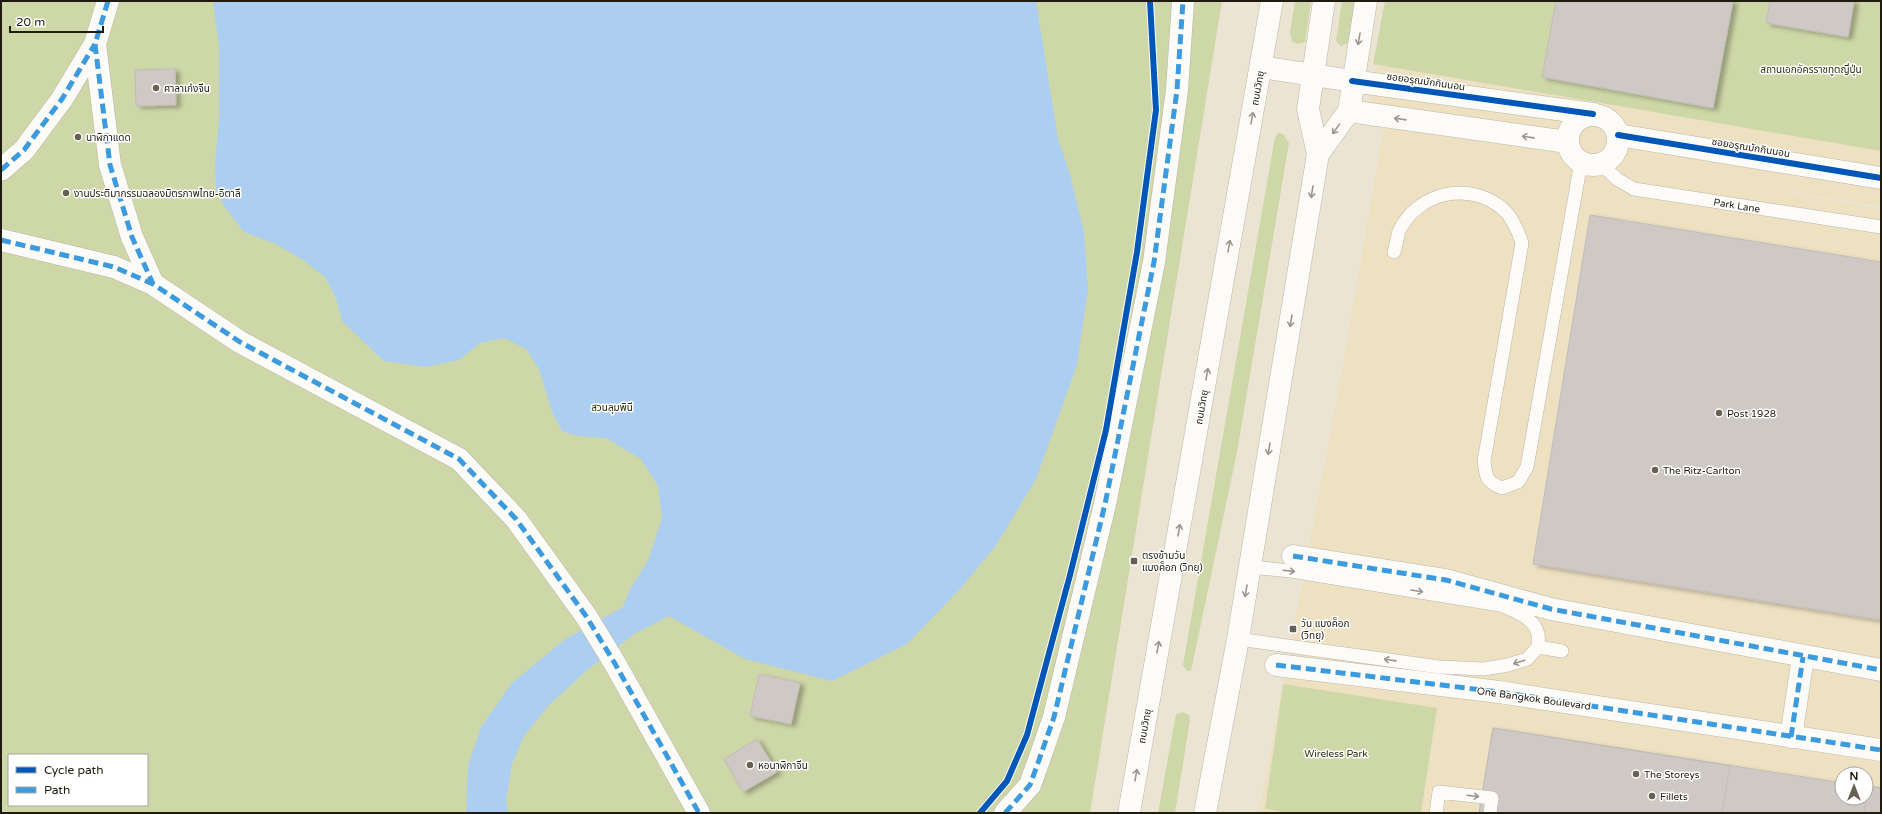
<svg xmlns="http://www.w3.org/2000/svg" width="1882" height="814" font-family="'Varela Round','Noto Sans Thai',sans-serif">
  <defs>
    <filter id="shadow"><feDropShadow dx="4.5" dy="2.5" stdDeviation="2" flood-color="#0004"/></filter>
  </defs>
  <rect width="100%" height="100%" fill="#ece4d2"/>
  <path fill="#ede1c2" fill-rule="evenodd" d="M1387 1H1881V206L1707 179 1881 209V813H1259L1342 373 1384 126 1368 124ZM1842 774H1866V798H1842Z"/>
  <path fill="#ced7a7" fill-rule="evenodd" d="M1 1H1222L1090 813H1ZM9 755H147V805H9Z
    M1295 1H1311L1305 42 1298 44 1292 42 1290 32Z
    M1342 1H1355L1348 43 1341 46 1336 41Z
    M1385 1H1881V151L1373 64Z
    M1278 133 1283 134 1289 143 1237 452 1191 671H1187L1183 665 1275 137Z
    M1283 684 1437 708 1421 813H1290L1265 809Z
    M1183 712 1189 715 1190 720 1175 813H1158L1176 714Z"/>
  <path fill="#accef0" d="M213 1H1036L1058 139 1070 174 1084 232 1088 289 1077 365 1036 479 997 544 961 588 907 644 832 681 745 659 669 616 634 634 587 670 550 704 524 736 512 764 506 801 508 813H466L468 766 481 727 512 683 564 640 623 607 630 589 648 561 662 518 658 486 641 459 606 438 578 436 562 431 552 412 539 369 526 349 504 338 480 343 459 360 426 367 384 361 342 321 336 298 325 277 303 260 276 244 244 232 224 206 216 188 215 165 219 118V45Z"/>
  <path fill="#cfc9c6" stroke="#c3bcba" filter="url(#shadow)" d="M1556 1H1733L1713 108 1542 77Z
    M1770 1H1854L1848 37 1766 23Z
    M175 69 176 105 136 106 135 70Z
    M1590 215 1881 262V620L1533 564Z
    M759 674 800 683 791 724 750 716Z
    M1493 728 1730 766 1722 813H1479Z
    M1493 728 1842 783V798H1866V786L1881 788V813H1479Z
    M757 739 777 772 743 792 724 759Z
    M1868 786 1881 788V813H1864Z"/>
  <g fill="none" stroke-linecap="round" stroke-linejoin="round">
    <defs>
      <path id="lane" d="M1601 164 1617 179 1634 189 1881 227
        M1394 252C1396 246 1397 238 1399 231 1418 192 1469 180 1503 209 1513 218 1518 231 1522 243L1484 461C1486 477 1486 482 1502 488L1518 482 1527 467 1581 162
        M1238 639 1439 667 1484 669 1508 665 1527 659 1538 647C1538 643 1539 637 1538 634 1535 618 1513 610 1500 605L1291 571 1250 567
        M1538 647 1562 651
        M1436 813 1439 792 1492 798 1490 813"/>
      <path id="street" d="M108 1 95 44 110 165 132 237 153 284 240 342 459 459 516 519 586 616 614 662 699 813
        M1352 81 1593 114
        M1349 111 1567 142
        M1568 140a25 25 0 1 1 50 0a25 25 0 1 1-50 0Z
        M1618 135 1881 178
        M1 170 24 150 62 99 95 44
        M1 240 114 267 153 284
        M1293 556 1446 580 1551 609 1881 670
        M1276 665 1499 692 1881 750
        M1791 737 1803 657
        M1005 813 1030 785 1039 760 1054 717 1105 504 1154 262 1177 90 1183 1"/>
      <path id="secondary" d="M1261 67 1352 81
        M1318 154 1349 111 1366 1
        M1129 813 1272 1
        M1205 813 1238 639 1318 154 1308 109 1324 1"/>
    </defs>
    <use href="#lane" stroke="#bbb5a7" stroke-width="14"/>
    <use href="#street" stroke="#bbb5a7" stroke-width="23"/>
    <use href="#secondary" stroke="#bbb5a7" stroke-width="23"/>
    <use href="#lane" stroke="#fcfbf8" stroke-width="13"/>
    <use href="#street" stroke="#fcfbf8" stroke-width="22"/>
    <use href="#secondary" stroke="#fcfbf8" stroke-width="22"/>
    <path stroke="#3c9bde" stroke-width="5" stroke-dasharray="10 5" stroke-linecap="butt" d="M108 1 95 44 110 165 132 237 153 284 240 342 459 459 516 519 586 616 614 662 699 813
      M1 170 24 150 62 99 95 44
      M1 240 114 267 153 284
      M1293 556 1446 580 1551 609 1881 670
      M1276 665 1499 692 1881 750
      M1791 737 1803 657
      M1005 813 1030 785 1039 760 1054 717 1105 504 1154 262 1177 90 1183 1"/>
    <defs>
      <path id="cycleway" d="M1352 81 1593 114
        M1618 135 1881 178
        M980 813 1007 781 1027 735 1070 575 1106 430 1137 252 1156 110 1150 1"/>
    </defs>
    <use href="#cycleway" stroke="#fff" stroke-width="8"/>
    <use href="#cycleway" stroke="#0057b8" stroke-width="6"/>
  </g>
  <defs><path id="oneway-shaft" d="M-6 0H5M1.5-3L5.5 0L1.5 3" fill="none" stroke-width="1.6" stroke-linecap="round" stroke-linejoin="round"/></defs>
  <g stroke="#99968f">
    <use href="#oneway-shaft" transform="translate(1359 39) rotate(100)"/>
    <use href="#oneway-shaft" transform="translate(1252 118) rotate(-80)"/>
    <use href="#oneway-shaft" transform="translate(1400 119) rotate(-172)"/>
    <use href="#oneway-shaft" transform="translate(1336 129) rotate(126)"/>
    <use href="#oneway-shaft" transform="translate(1528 137) rotate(-172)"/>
    <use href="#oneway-shaft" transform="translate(1312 192) rotate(99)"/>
    <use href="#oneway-shaft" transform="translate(1229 246) rotate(-80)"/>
    <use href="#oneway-shaft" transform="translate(1291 321) rotate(99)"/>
    <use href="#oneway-shaft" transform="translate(1207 374) rotate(-80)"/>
    <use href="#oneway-shaft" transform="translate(1269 449) rotate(99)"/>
    <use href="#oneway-shaft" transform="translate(1179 530) rotate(-80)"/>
    <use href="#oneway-shaft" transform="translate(1289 571) rotate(7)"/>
    <use href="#oneway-shaft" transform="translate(1246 591) rotate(100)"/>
    <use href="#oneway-shaft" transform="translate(1417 591) rotate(9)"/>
    <use href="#oneway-shaft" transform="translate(1158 647) rotate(-80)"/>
    <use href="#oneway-shaft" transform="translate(1390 660) rotate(-172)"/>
    <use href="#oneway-shaft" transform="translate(1519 662) rotate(162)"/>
    <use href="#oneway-shaft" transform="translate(1136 775) rotate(-80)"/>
    <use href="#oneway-shaft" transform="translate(1473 796) rotate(7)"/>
  </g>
  <g fill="#676153" stroke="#fff" stroke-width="1.5">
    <circle cx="156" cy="88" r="4"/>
    <circle cx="78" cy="137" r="4"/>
    <circle cx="66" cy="193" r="4"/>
    <circle cx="1719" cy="413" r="4"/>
    <circle cx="1655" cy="470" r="4"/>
    <rect x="1130" y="557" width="8" height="8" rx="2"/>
    <rect x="1289" y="625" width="8" height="8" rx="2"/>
    <circle cx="750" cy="765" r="4"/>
    <circle cx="1636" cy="774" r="4"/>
    <circle cx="1652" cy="796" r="4"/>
  </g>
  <g text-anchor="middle" stroke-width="3" stroke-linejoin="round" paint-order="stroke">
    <g font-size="10" fill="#252f07" stroke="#fff">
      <text x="1811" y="73">สถานเอกอัครราชทูตญี่ปุ่น</text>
      <text x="612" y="411">สวนลุมพินี</text>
      <text x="1336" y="757">Wireless Park</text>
    </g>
    <g font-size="10" fill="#1f1b0e" stroke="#fff">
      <text transform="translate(1426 81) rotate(8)" y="4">ซอยอรุณมักกินนอน</text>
      <text transform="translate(1257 88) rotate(-80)" y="4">ถนนวิทยุ</text>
      <text transform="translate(1751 147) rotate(9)" y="4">ซอยอรุณมักกินนอน</text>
      <text transform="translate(1737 205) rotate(9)" y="4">Park Lane</text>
      <text transform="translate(1201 407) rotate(-80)" y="4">ถนนวิทยุ</text>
      <text transform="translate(1534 698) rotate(8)" y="4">One Bangkok Boulevard</text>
      <text transform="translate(1144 726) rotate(-80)" y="4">ถนนวิทยุ</text>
    </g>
    <g font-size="10" fill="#1f1b0e" stroke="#fff" text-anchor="start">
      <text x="164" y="92">ศาลาเก๋งจีน</text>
      <text x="86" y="141">นาฬิกาแดด</text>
      <text x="74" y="197">งานประติมากรรมฉลองมิตรภาพไทย-อิตาลี</text>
      <text x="1727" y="417">Post 1928</text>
      <text x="1663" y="474">The Ritz-Carlton</text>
      <text x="1142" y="559">ตรงข้ามวัน<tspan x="1142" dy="12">แบงค็อก (วิทยุ)</tspan></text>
      <text x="1301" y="627">วัน แบงค็อก<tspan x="1301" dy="12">(วิทยุ)</tspan></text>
      <text x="758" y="769">หอนาฬิกาจีน</text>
      <text x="1644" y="778">The Storeys</text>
      <text x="1660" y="800">Fillets</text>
    </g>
  </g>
  <rect width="1882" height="814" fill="none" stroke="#1f1b0e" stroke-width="4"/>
  <rect x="8" y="754" width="140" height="52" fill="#ffffff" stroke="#a5a49f"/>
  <rect x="16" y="767" width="20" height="6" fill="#0057b8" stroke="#a5a49f"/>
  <text x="44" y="774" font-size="12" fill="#1f1b0e">Cycle path</text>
  <rect x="16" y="787" width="20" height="6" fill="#3c9bde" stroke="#a5a49f"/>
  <text x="44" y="794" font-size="12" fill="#1f1b0e">Path</text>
  <g transform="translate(1854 786)"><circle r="19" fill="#ffffff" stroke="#a5a49f"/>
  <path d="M0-3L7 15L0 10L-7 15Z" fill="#676153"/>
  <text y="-6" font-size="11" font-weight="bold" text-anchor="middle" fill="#1f1b0e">N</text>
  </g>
  <path d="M10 26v6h93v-6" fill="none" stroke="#1f1b0e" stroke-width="2"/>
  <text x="16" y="26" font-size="12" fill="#1f1b0e" stroke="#ffffff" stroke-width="3" paint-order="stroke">20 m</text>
</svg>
